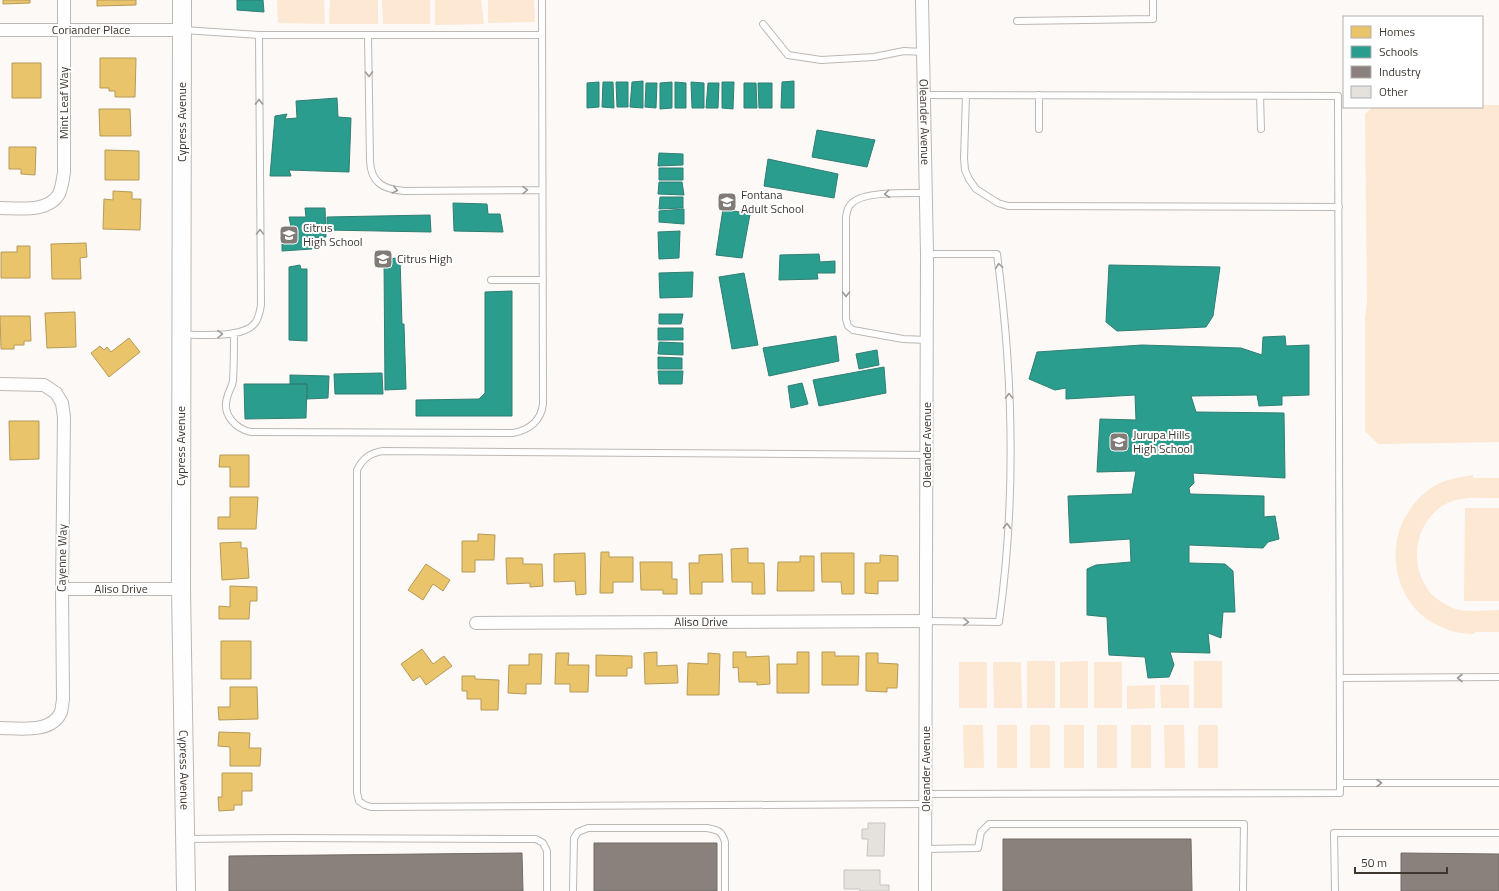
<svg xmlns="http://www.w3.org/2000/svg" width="1499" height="891" font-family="'Titillium Web',sans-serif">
  <rect width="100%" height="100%" fill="#fcf9f7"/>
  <path fill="#fce8d3" d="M277 0H324L325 24 278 23Z
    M330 0H378V24H329Z
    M382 0H430V24H383Z
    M435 0H481L484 24 435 25Z
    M488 0H534L535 22 488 23Z
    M1482 105H1499V442L1378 444 1365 431V318L1367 301 1365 114 1373 107H1482Z
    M1473 475V478H1499V498C1480 498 1459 495 1442 506 1411 527 1408 575 1437 599 1443 603 1451 608 1459 610 1471 612 1486 610 1499 610V632H1475V634C1463 634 1451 632 1439 626 1396 607 1383 549 1409 511 1416 500 1426 490 1438 484 1448 479 1461 477 1473 475Z
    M1465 508H1499V601H1464Z
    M1027 661H1055V708H1027Z
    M1088 661V708H1060V662Z
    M1194 661H1222V708H1194Z
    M959 662H987V708H959Z
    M993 662H1021L1022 708H994Z
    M1094 662H1122V708H1094Z
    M1155 685V708L1127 709V686Z
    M1160 685H1189V708H1161Z
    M963 725H983L984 768H964Z
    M997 725H1017V768H997Z
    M1030 725H1050V768H1030Z
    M1064 725H1084V768H1064Z
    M1097 725H1117V768H1097Z
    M1131 725H1151V768H1131Z
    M1164 725H1184L1185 768H1165Z
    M1198 725H1218V768H1198Z"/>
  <path fill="#e9c46a" stroke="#b69a59" d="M3 0H30V3L3 4Z
    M97 0H136V5L97 6Z
    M100 58H136L135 97H115V91H109V88H100Z
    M12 63H41V98H12Z
    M99 109H130L131 136H100Z
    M9 147H36L35 175 21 174V169H9Z
    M105 150 139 151V180H105Z
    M113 191 132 192V199H141L140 230 103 229 104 199 113 200Z
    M86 243 87 257 80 258 81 279H52L51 244Z
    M17 246H30V278H1V252H17Z
    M75 312 76 347 47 348 45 313Z
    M0 316H30L31 341H24V345H14V349H1Z
    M129 338 140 352 109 377 91 353 100 346 104 350 107 347 111 352Z
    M9 421H39V459L10 460Z
    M220 455H249V487H230V467H219Z
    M230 497H258L256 529H218V517H230Z
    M478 534 495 535 494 560H475V572H462V541H478Z
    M241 542V548H247L249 578 222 580 220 543Z
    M748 548V563H764L765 594H752V582H732L731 549Z
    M601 552H609V557H633V582H613V593H600Z
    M585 553 586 594 576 595 575 581 554 582V554Z
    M821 553H854V594H842L841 582H822Z
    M722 554 723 582H702V594H690L689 563H699V555Z
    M880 555 898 556V581H878V594L865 593V563H880Z
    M800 556H814V591H777L778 562H800Z
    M506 558H523V564H542L543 586 530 587V583L507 584Z
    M640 562H672V579H677V594H663V590H641Z
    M426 564 450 580 443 591 433 584 423 600 408 590Z
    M230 586 257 587V601H250L249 619H219V606L230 607Z
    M221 641H251V679H221Z
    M422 649 433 664 444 656 452 666 426 685 420 676 413 681 401 664Z
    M657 652V666L677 665 678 683 645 684 644 653Z
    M733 652H746V657L769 656 770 684 757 685V682H739L738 667 733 668Z
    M797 652H809V693H777V664H797Z
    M822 652H835V656H859L858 685H822Z
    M556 653H569L568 665H589L588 692H570V684H555Z
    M708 653 720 654 719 695H687L688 663 708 664Z
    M866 653H878V663L898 664 897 688H887V692L866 691Z
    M529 654H542L541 684H526V694L508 693 509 665H529Z
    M596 655 632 656V668H627V676H596Z
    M462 676H475V679L499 680 498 710H481V699H467V691H462Z
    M230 687H257L258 719 219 720 218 707H230Z
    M219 732 250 733 249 748H261L260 766H230V747L218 746Z
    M222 773H252V791H242V805H234V810L219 811 218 797H222Z"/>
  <path fill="#2a9d8f" stroke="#307e72" d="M237 0H263L264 12 237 10Z
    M643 81V108L630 107 632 82Z
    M794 81V108H781L782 82Z
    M599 82V107L587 108V83Z
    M603 82H613L614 108 602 107Z
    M616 82H628V107H617Z
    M672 82V108L660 109V83Z
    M675 82 686 83V108H675Z
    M691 82 704 83V108H692Z
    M722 82H734L733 109 722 108Z
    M646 83H657L656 108 645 107Z
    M708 83H719L718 108H706Z
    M744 83H756L757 108H744Z
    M758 83H772V108H759Z
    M337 98 338 117 351 118 349 172 289 170 291 176H270L275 116 287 114 285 119 297 118 296 101Z
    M817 130 875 140 867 167 812 157Z
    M659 153 683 154V165L658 166Z
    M768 159 838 174 834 198 764 186Z
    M659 168H683V180H659Z
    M659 182H682L684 195 658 194Z
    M660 197H683V208L659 209Z
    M453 203 487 204 488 214H500L503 232 454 231Z
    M305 208H325L326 237 312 238V249L282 251V232H292L289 217H306Z
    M684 209V224L659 222V211Z
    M723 209 750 214 742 258 716 255Z
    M430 215 431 232 327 230V217Z
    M680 231 679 258 659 259 658 232Z
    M819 254 820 262 835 261V273H817L818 279 779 280 780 255Z
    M400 258 402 324H404L406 389 385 390 384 259Z
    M300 265 301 269H307V341L289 340V267Z
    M1109 265 1220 267 1213 316 1206 327 1117 331 1106 322Z
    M693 272 692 297 660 298 659 273Z
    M744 273 758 345 732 349 719 277Z
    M512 291V416H416V400L479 399 485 393V292Z
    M659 314H683L681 324H659Z
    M658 328H683V340H658Z
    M836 336 839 361 769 376 763 348Z
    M1285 336 1286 346 1309 345V395L1282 396V405L1259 406 1257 395 1191 396 1196 412 1284 413 1285 478 1193 473 1194 483 1189 488 1190 494 1264 496V517L1275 516 1279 539 1268 542 1263 548 1189 545V563L1225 564 1233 571 1235 612H1223L1221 638 1208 633 1210 653 1170 652 1174 665 1169 677 1148 678 1145 657 1109 655 1107 617 1087 615V569L1096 565 1131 562 1130 539 1070 543 1068 496 1132 494 1136 471 1097 472 1100 419 1136 420 1135 395 1066 399V388L1055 390 1029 379 1037 352 1142 345 1241 348 1262 355 1263 337Z
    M659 342 683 343V355L658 354Z
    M877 350 879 365 859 369 856 354Z
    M658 357 682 358V369H658Z
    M884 367 886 393 819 406 813 380Z
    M658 371H683L682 384H659Z
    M382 373 383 394H335L334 374Z
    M290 375 329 376 328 398 307 399V384H290Z
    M802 383 808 404 791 408 788 386Z
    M244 384H307L306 418 245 419Z"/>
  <path fill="#8a817c" stroke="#736b65" d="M1003 839H1191L1192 891H1003Z
    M594 843H717V891H594Z
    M522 853 523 891H229V856Z
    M1401 853 1499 854V891H1401Z"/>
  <path fill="#e5e1dd" stroke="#c8c4bf" d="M868 823H885L884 856H867L868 839H862V829H868Z
    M844 870H880V885H889V891H860V889H844Z"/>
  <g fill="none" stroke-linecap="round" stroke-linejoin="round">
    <defs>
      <path id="lane" d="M1017 21 1153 19V0
        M763 24 788 55 821 60 874 57 904 51 923 52
        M183 30 259 35H542
        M368 35 370 161C371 183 383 189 404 191L542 190
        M924 95 1338 96 1340 749V793L925 794
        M966 95 964 158 965 170 969 179 976 189 998 203 1008 206H1022L1339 207
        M1039 95V129
        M1260 96 1261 129
        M926 193C909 193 864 191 852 203 847 207 847 212 846 217V319L848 326 853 330 903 339 927 340
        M491 280H543
        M234 334C234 349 234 365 233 381 232 387 228 392 227 398 222 415 236 429 251 432L513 433C529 430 541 421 543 404L542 0
        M183 335C202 334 243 339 255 323 259 318 260 311 261 305L259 35
        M927 621 999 622C1016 502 1013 374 997 254H927
        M1340 678 1499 677
        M1340 783H1499
        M925 804 371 807 365 805 359 801 357 793V470C363 458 370 453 383 451L927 455
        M186 839 287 838 536 839 543 843 547 851V891
        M925 849 978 848 981 832 989 824H1244L1243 891
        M573 891 574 838 578 832 588 828H707C718 830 722 831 725 842V891
        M1335 891 1334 833H1499"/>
      <g id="street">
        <path id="s1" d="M922 0 927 254 925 891"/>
        <path id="s2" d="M0 30H182"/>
        <path d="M0 208C19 208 48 213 59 194 62 187 63 179 64 172V0"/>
        <path d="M0 384 44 385 56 393 62 403 64 417 62 589 63 700C62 704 62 709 61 712 52 734 18 728 0 728"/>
        <path id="s3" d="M62 589H181"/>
        <path id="s4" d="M476 623 927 621"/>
      </g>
      <g id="secondary">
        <path id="s5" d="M182 0 181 589 186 891"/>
      </g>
    </defs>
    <use href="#lane" stroke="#bcb8b4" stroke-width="8"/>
    <use href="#street" stroke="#bcb8b4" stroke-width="14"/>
    <use href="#secondary" stroke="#bcb8b4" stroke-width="20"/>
    <use href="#lane" stroke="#fffefe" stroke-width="6"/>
    <use href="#street" stroke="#fffefe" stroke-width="12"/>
    <use href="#secondary" stroke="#fffefe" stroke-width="18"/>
  </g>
  <defs><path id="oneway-chevron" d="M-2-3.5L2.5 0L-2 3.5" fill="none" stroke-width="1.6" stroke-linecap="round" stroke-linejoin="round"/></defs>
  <g stroke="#9e9a97">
    <use href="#oneway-chevron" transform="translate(369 74) rotate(89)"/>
    <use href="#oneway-chevron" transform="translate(259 102) rotate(-90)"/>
    <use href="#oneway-chevron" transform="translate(395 190) rotate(13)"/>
    <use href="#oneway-chevron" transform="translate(525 190) rotate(-1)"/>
    <use href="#oneway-chevron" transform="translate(887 194) rotate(173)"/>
    <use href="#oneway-chevron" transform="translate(260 232) rotate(-90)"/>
    <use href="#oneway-chevron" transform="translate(999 266) rotate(-98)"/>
    <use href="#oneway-chevron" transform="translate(846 294) rotate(90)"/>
    <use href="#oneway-chevron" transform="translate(220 334) rotate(-1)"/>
    <use href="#oneway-chevron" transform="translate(1009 396) rotate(-91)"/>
    <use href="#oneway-chevron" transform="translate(1007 526) rotate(-87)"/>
    <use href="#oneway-chevron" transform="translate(966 622) rotate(1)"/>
    <use href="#oneway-chevron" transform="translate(1460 678) rotate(180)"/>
    <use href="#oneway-chevron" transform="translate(1379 783)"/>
  </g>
  <defs>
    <symbol id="school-square" viewBox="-11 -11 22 22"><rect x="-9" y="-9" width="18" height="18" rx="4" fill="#807b76" stroke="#fff"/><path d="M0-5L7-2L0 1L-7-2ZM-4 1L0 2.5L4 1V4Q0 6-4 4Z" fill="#fff"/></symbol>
  </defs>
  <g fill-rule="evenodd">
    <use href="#school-square" x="716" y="191" width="22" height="22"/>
    <use href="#school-square" x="278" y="224" width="22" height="22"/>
    <use href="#school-square" x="372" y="248" width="22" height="22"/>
    <use href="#school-square" x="1108" y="431" width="22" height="22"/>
  </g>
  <g text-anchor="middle" stroke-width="4" stroke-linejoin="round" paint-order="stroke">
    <g font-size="12" fill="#3e3730" stroke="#fff">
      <text dy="4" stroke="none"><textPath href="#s2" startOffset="91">Coriander Place</textPath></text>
      <text transform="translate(64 103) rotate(-90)" y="4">Mint Leaf Way</text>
      <text transform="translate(182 122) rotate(-90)" y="4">Cypress Avenue</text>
      <text dy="4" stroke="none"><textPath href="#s1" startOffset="122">Oleander Avenue</textPath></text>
      <text transform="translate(927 445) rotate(-90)" y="4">Oleander Avenue</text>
      <text transform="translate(181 446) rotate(-90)" y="4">Cypress Avenue</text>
      <text transform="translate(62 558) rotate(-89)" y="4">Cayenne Way</text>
      <text dy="4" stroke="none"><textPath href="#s3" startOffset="59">Aliso Drive</textPath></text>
      <text dy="4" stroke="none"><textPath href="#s4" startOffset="225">Aliso Drive</textPath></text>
      <text dy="4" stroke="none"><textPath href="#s5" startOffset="770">Cypress Avenue</textPath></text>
      <text transform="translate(926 769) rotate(-90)" y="4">Oleander Avenue</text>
    </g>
    <g font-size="12" fill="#3e3730" stroke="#fff" text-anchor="start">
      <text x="741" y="199">Fontana<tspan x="741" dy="14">Adult School</tspan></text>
      <text x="303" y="232">Citrus<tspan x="303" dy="14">High School</tspan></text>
      <text x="397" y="263">Citrus High</text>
      <text x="1133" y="439">Jurupa Hills<tspan x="1133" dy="14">High School</tspan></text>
    </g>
  </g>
  <rect x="1343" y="16" width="140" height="92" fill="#ffffff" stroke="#b2afac"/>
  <rect x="1351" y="26" width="20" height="12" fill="#e9c46a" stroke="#b2afac"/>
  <text x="1379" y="36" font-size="12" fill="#3e3730">Homes</text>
  <rect x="1351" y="46" width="20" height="12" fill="#2a9d8f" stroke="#b2afac"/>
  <text x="1379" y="56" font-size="12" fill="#3e3730">Schools</text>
  <rect x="1351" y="66" width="20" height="12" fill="#8a817c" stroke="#b2afac"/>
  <text x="1379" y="76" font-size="12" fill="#3e3730">Industry</text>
  <rect x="1351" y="86" width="20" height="12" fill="#e5e1dd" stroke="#b2afac"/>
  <text x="1379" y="96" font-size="12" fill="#3e3730">Other</text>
  <path d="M1355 867v6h92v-6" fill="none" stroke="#3e3730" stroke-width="2"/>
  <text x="1361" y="867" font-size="12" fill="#3e3730" stroke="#ffffff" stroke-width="3" paint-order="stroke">50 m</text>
</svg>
